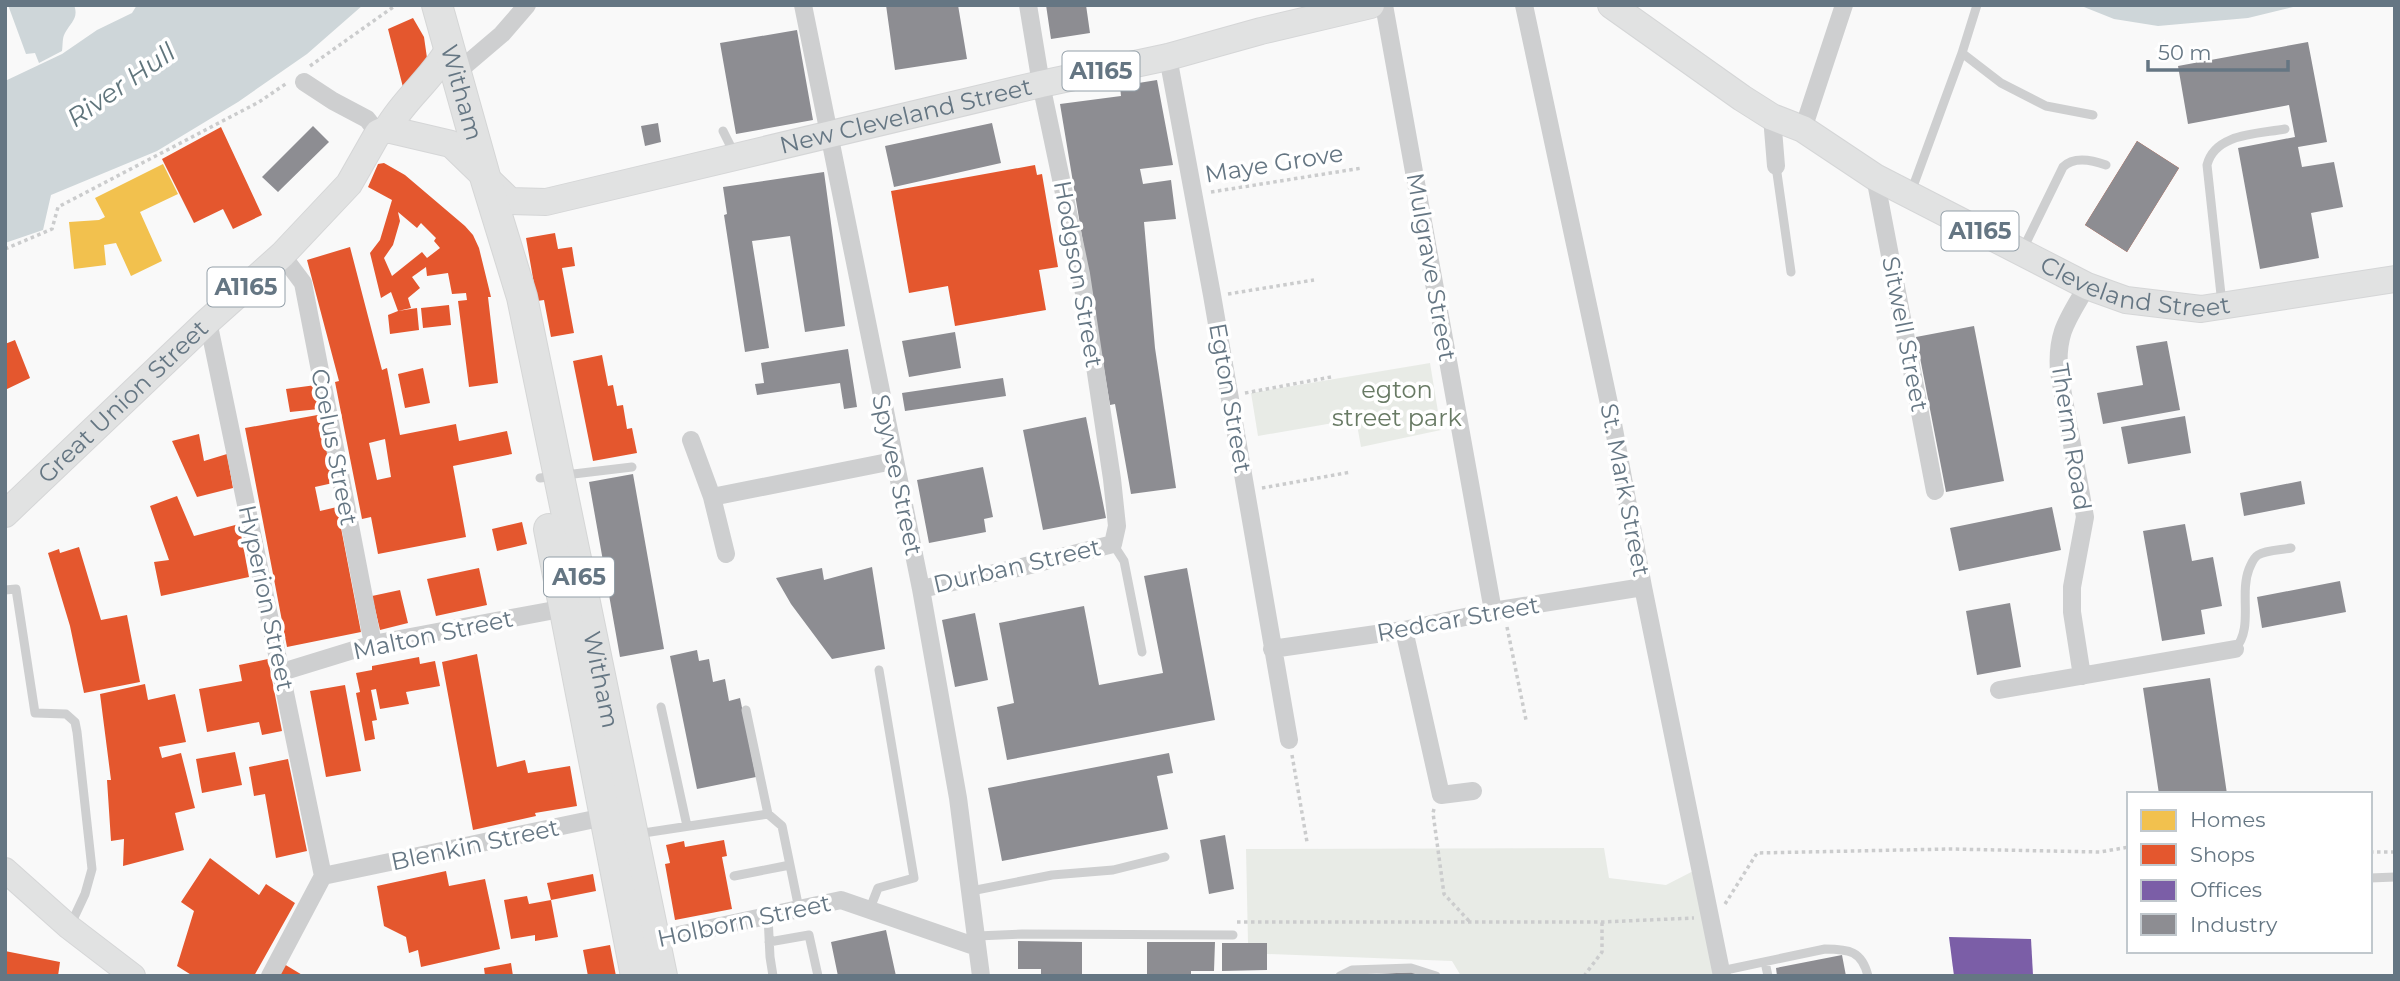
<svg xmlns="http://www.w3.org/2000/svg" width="2400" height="981" font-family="Montserrat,sans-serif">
  <rect width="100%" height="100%" fill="#f9f9f9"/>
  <path fill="#e8ebe6" d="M1430 363 1441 430 1361 447 1356 419 1258 436 1251 393Z
    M1604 848 1609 878 1666 885 1705 865 1725 976H1461L1452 961 1267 954V943H1248L1246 849Z"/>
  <path fill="#ced6d9" d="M8 5H74C79 18 71 22 65 33 62 38 63 45 62 51L39 63 35 53 26 54Z
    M137 5H363L307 54 238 102 157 151 51 195 43 230 5 243V81L62 54 97 30 132 13Z
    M2079 5H2301L2248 18 2158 26 2114 19Z"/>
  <path fill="#f2c14e" d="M163 164 178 194 140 212 162 261 131 276 116 243 104 245 106 265 74 269 69 222 99 220 105 217 95 198Z"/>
  <path fill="#e4572e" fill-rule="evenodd" d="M413 18 424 37 427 58 418 82 405 95 388 29Z
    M221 127 262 215 233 229 223 209 194 223 162 159Z
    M2137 141 2179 168 2127 252 2085 225Z
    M384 163 405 175 465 226 473 235 479 248 491 297H488L498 383 469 387 458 301 467 300 466 293 452 294 448 273 427 276 426 267 412 277 420 288 408 298 411 308 398 311 391 292 381 298 370 253 380 240 392 200 368 187 378 164ZM398 212 417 228 421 223 436 238 434 241 440 248 427 258 422 252 392 276 384 258 393 245 400 221Z
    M1035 165 1037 175 1042 174 1058 267 1039 270 1046 310 955 326 948 286 909 293 891 191Z
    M555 233 558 249 572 247 575 266 562 268 574 333 551 337 544 300 537 301 526 238Z
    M350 247 382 370 387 368 400 435 456 424 459 441 507 431 512 454 453 466 466 537 378 554 371 517 362 519 335 382 339 381 307 260ZM385 439 391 477 377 480 369 443Z
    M449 305 451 325 423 328 421 308Z
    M417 308 419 330 390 334 388 315 398 311Z
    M15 340 30 378 5 390V344Z
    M602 355 608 386 613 385 617 406 623 405 627 429 632 428 637 453 593 461 573 361Z
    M423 368 430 403 405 408 398 374Z
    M316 385 319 409 290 412 286 389Z
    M323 414 333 483 315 487 320 511 337 507 361 632 287 647 245 428Z
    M199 434 204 461 227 454 233 488 197 497 172 441Z
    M177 496 194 536 239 524 249 577 161 596 154 562 169 560 150 506Z
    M522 522 527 544 497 551 492 529Z
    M79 547 101 620 127 615 140 682 84 693 70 626 48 553 59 549 60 553Z
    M479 568 487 605 436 616 427 579Z
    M400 590 408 623 380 630 372 596Z
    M477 654 497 767 525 760 528 773 570 766 577 806 535 813 536 816 473 830 442 662Z
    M419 657 420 664 435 661 440 686 406 692 409 704 380 709 376 689 371 690 377 720 372 721 375 739 365 741 356 693 360 692 356 673 372 670V666Z
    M268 659 282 731 262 735 259 722 207 732 199 689 242 681 239 665Z
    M145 684 148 700 175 694 186 742 159 747 162 758 181 753 195 808 175 813 184 850 123 866 124 839 111 841 107 780H111L100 694Z
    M345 685 361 771 326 777 310 691Z
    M235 752 242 785 202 793 196 759Z
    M288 759 307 851 276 858 265 794 254 796 249 767Z
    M724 840 727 856 722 857 732 909 675 920 665 864 670 863 666 845 684 841 685 847Z
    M210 858 259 895 266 884 295 903 254 976H193L177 966 194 911 181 902Z
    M446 871 449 886 485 879 500 949 421 967 418 950 409 953 406 937 384 926 377 886Z
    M593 874 596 891 551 900 547 883Z
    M527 896 529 904 551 900 558 937 535 941V935L511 939 504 900Z
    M610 945 616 976H588L583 950Z
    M5 951 60 962 58 976H5Z
    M511 963 513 976H485L484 968Z
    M284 964 304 976H278Z"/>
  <path fill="#7b5ea7" d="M1949 937 2031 939 2033 975 1954 976Z"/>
  <path fill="#8d8d92" d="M886 5H958L967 59 895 70Z
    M1046 5H1086L1090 33 1051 39Z
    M797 30 813 120 736 134 720 43Z
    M2308 42 2327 142 2298 147 2302 167 2334 162 2343 207 2311 213 2319 258 2260 269 2238 148 2295 137 2289 105 2188 124 2178 66Z
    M1157 80 1173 165 1140 169 1143 184 1171 180 1176 219 1144 222 1155 348 1176 488 1131 494 1115 404 1110 405 1060 104 1121 96 1120 86Z
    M658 123 661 142 645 146 641 126Z
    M992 123 1001 163 894 187 885 146Z
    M313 126 329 142 278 192 262 177Z
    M2137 141 2179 168 2127 252 2085 225Z
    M824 172 845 326 805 332 790 236 752 241 769 348 745 352 724 215 727 214 723 187Z
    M1974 326 2004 481 1946 492 1916 337Z
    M955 332 961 368 909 377 902 341Z
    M2167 341 2180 410 2103 424 2097 393 2143 385 2136 346Z
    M848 349 857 407 844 409 840 383 757 395 755 384 764 383 761 363Z
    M1003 378 1006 396 905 411 902 393Z
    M2185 416 2191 453 2128 464 2121 427Z
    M1086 417 1106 518 1043 530 1023 430Z
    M983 467 993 517 984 519 986 532 929 543 917 480Z
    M633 474 664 649 620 657 589 482Z
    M2301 481 2305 504 2244 516 2240 493Z
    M2052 507 2061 550 1959 571 1950 528Z
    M2185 524 2192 561 2213 557 2222 606 2201 610 2205 634 2162 641 2143 531Z
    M872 567 885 649 832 659 791 604 776 578 822 568 824 580Z
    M1187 568 1215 720 1007 760 997 707 1014 703 999 623 1084 606 1099 685 1163 673 1144 576Z
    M2340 581 2346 612 2262 628 2257 597Z
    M2010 603 2021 667 1977 675 1966 611Z
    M975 613 988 680 955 687 942 620Z
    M697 650 699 661 709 659 713 682 725 679 729 701 740 698 756 777 697 789 670 656Z
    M2210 678 2227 794H2159L2143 688Z
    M1169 753 1173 773 1157 776 1168 829 1002 861 988 788Z
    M1225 835 1234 889 1209 894 1200 840Z
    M886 930 896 976H838L831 942Z
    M1018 941 1082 942V976H1041V969H1018Z
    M1147 942H1215L1214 971H1191V976H1147Z
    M1222 943H1267V970L1222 971Z
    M1842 955 1846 976H1777L1776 968Z
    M1417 972 1423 976H1376V974Z"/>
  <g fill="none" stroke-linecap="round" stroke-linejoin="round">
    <defs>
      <path id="secondary" d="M5 870 69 927 133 976"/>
      <g id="primary">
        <path id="s1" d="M1611 5 1742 98 1772 117 1803 129 1875 177 2087 286 2126 300 2201 309 2395 279"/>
        <path d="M387 129C405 98 430 81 449 49"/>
        <path id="s2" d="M5 514 208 321 282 255 349 184 378 133 387 129 451 144 510 201 546 202 1041 84 1168 57 1261 31 1371 5"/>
      </g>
      <g id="highway">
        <path id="s3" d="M437 5 486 180 522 297 662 976"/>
        <path d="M549 529 636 976"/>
      </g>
    </defs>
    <use href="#secondary" stroke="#d5d6d7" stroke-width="26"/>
    <use href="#primary" stroke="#d5d6d7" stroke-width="28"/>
    <use href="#highway" stroke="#d5d6d6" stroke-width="32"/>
    <path stroke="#cbcccd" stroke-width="3.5" stroke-dasharray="3.5 3.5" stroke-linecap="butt" d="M310 66 396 5
      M1211 192 1362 168
      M5 249 52 229 58 207 259 102 287 83
      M1228 294 1314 280
      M1245 393 1331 377
      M1262 488 1351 472
      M1507 627 1526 720
      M1292 755 1307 842
      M1434 809 1433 813 1444 894 1470 922
      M2370 852H2395
      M1725 904 1757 853 1950 849 2100 852 2129 847
      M1237 922H1602L1694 918
      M1584 976 1602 952V922"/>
    <path stroke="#cecfd0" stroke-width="9" d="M1962 53 2001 83 2046 106 2093 115
      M723 131 735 155
      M1776 166 1791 272
      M1911 192 1962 53 1977 5
      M2022 251 2063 167C2074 156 2092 160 2106 165
      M2222 304 2207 165C2215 133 2258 134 2285 129
      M540 478 632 467
      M1113 544 1124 561 1142 652
      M5 590 16 589 35 713 66 714 75 722 77 732 92 869 85 894 70 926
      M2235 649C2254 628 2239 595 2249 569 2251 565 2253 558 2258 555 2266 550 2281 550 2291 548
      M661 707 687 826
      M746 710 768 814
      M637 834 768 814 782 826 799 909
      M734 876 790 865
      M2370 878 2395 877
      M971 891 1052 875 1113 870 1165 857
      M869 911 878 888 914 878 879 670
      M768 916 770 957 773 976
      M977 936 1022 934 1233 935
      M769 942 809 935 818 976
      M1765 962 1768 976
      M1721 971 1825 949C1849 949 1862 951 1868 976
      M1340 976 1352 970 1411 968 1436 976"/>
    <path stroke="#cecfd0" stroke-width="18" d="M803 5 921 589 958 798 981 976
      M1384 5 1493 611
      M1524 5 1611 413 1643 587 1722 976
      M1168 57 1212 295 1289 740
      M455 74 502 34 527 5
      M304 82 333 101 367 119 378 133
      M1772 117 1776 166
      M1803 129 1844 5
      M1875 177 1935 491
      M282 255 303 283 373 644
      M208 321 323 876
      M691 440 712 497 726 554
      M712 497 893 461
      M921 589 1022 567 1113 544 1117 526 1112 479 1081 274 1041 84 1028 5
      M1404 630 1441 795 1473 791
      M1272 649 1404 630 1493 611 1643 587
      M282 672 373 644 571 607
      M2082 676 2072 612V587L2085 517 2059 372C2056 332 2068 319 2087 286
      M1999 690 2235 649
      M323 876 614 815
      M646 942 841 900 977 947
      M270 976 323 876"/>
    <use href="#secondary" stroke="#e1e2e2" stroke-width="24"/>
    <use href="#primary" stroke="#e1e2e2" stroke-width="26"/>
    <use href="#highway" stroke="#e1e2e2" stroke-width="30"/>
  </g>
  <g text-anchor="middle" stroke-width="7" stroke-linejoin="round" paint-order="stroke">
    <g fill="#fff" stroke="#939fa8" stroke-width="2">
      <rect x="1062.5" y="51.5" width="77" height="39" rx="5"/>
      <rect x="1941.5" y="211.5" width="77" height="39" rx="5"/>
      <rect x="207.5" y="267.5" width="77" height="39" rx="5"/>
      <rect x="544" y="557.5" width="70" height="39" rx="5"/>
    </g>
    <g font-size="23" font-weight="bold" fill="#657683">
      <text x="1101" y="79">A1165</text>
      <text x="1980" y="239">A1165</text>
      <text x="246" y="295">A1165</text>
      <text x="579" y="585">A165</text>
    </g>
    <g font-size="24" fill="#657683" stroke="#fff">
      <text dy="8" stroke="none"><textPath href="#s3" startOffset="91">Witham</textPath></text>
      <text dy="8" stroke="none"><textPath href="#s2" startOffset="1099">New Cleveland Street</textPath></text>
      <text transform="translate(1274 164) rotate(-9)" y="8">Maye Grove</text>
      <text transform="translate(1431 267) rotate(80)" y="8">Mulgrave Street</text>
      <text transform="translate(1078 274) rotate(80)" y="8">Hodgson Street</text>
      <text dy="8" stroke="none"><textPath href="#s1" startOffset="602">Cleveland Street</textPath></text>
      <text transform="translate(1905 334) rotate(79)" y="8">Sitwell Street</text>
      <text transform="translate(1230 398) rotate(80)" y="8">Egton Street</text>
      <text dy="8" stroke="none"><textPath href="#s2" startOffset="163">Great Union Street</textPath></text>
      <text transform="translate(2071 437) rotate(81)" y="8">Therm Road</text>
      <text transform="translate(334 447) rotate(79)" y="8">Coelus Street</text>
      <text transform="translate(897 475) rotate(78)" y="8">Spyvee Street</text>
      <text transform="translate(1625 490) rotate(79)" y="8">St. Mark Street</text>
      <text transform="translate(1017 566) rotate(-13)" y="8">Durban Street</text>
      <text transform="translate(266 598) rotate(78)" y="8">Hyperion Street</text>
      <text transform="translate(1458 619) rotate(-10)" y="8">Redcar Street</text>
      <text transform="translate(433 635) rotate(-12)" y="8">Malton Street</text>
      <text dy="8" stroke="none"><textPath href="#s3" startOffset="695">Witham</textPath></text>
      <text transform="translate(475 845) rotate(-12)" y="8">Blenkin Street</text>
      <text transform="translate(744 921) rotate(-12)" y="8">Holborn Street</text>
    </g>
    <g font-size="24" fill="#687a64" stroke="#fff">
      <text x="1397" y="398">egton<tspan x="1397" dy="28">street park</tspan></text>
    </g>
    <g font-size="26" font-style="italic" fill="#60757c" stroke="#fff">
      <text transform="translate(121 85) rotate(-35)" y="9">River Hull</text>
    </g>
  </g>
  <rect width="2400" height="981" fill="none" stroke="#657683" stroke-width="14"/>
  <rect x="2127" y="792" width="245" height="161" fill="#ffffff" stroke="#c1c8cd" stroke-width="2"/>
  <rect x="2141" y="810" width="35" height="21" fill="#f2c14e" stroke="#c1c8cd" stroke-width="2"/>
  <text x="2190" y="827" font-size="21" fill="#657683">Homes</text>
  <rect x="2141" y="844" width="35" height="21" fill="#e4572e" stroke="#c1c8cd" stroke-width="2"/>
  <text x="2190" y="862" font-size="21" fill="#657683">Shops</text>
  <rect x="2141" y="880" width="35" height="21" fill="#7b5ea7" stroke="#c1c8cd" stroke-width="2"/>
  <text x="2190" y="897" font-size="21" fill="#657683">Offices</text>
  <rect x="2141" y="914" width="35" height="21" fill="#8d8d92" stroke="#c1c8cd" stroke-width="2"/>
  <text x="2190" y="932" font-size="21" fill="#657683">Industry</text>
  <path d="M2148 60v10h140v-10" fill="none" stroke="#657683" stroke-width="3.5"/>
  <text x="2158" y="60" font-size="21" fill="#657683" stroke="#ffffff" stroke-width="5" paint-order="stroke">50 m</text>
</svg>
